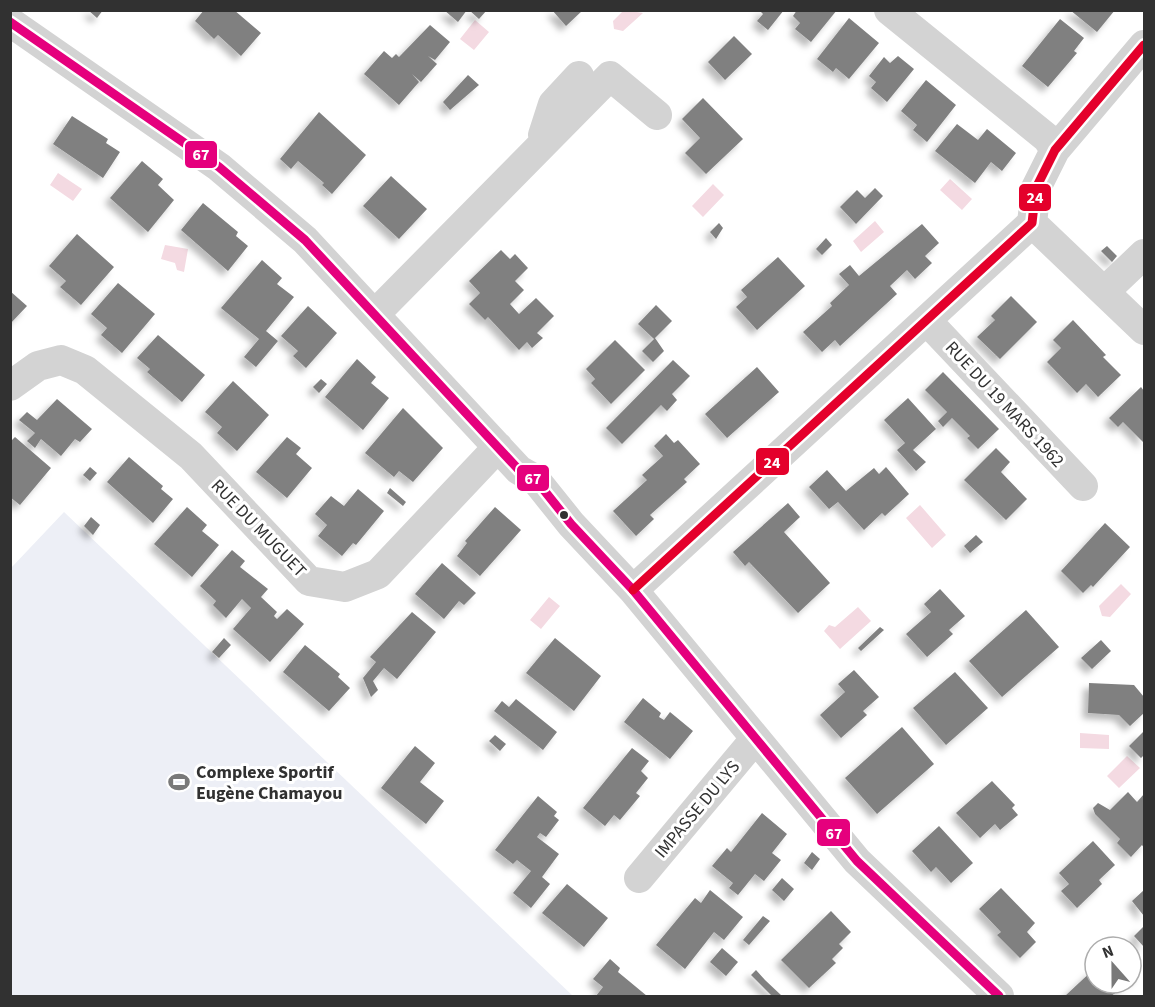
<svg xmlns="http://www.w3.org/2000/svg" width="1155" height="1007" font-family="'Source Sans 3',sans-serif">
  <defs>
    <filter id="shadow"><feDropShadow dx="-5.5" dy="5.5" stdDeviation="3" flood-color="#0004"/></filter>
  </defs>
  <rect width="100%" height="100%" fill="#fff"/>
  <path fill="#edeff6" d="M64 512 573 996H11V568Z"/>
  <path fill="#f4dae2" d="M624 10 643 13 623 31 614 29 613 21Z
    M475 20 489 32 474 50 460 39Z
    M58 173 82 189 73 201 50 185Z
    M950 179 972 199 962 210 940 190Z
    M713 184 724 195 703 217 692 206Z
    M875 221 884 232 861 252 853 241Z
    M165 245 188 249 184 272 177 270 175 263 161 259Z
    M920 505 946 535 932 548 906 518Z
    M1121 584 1131 594 1110 617 1102 616 1099 606Z
    M549 597 560 606 541 629 530 620Z
    M858 607 871 621 840 649 824 631 829 625 835 627Z
    M1080 733 1109 735V749L1080 748Z
    M1127 756 1140 768 1119 788 1107 776Z"/>
  <path fill="#808080" filter="url(#shadow)" d="M88 10H103L97 18Z
    M204 10H234L261 33 241 56 218 35 214 39 195 21Z
    M444 10H467L458 22Z
    M469 10H487L479 19Z
    M552 10H583L566 26Z
    M759 10H784L768 30 757 21 763 14Z
    M797 10H837L811 42 795 29 800 23 793 16Z
    M1070 10H1115L1097 32Z
    M849 18 879 43 849 79 836 68 833 72 817 59Z
    M1060 19 1084 38 1074 51 1077 53 1048 87 1022 66Z
    M430 25 450 42 435 60 428 56 437 64 421 82 412 74 419 82 399 105 364 74 384 51 392 58 396 54 399 57Z
    M734 36 752 54 725 80 708 62Z
    M898 56 914 69 887 102 871 88 876 82 869 76 884 57 890 63Z
    M468 75 479 85 450 110 443 102Z
    M926 80 956 105 927 142 913 130 917 125 901 111Z
    M703 98 743 139 706 174 685 153 700 138 682 119Z
    M319 112 366 155 332 194 322 185 324 183 298 161 291 169 280 159Z
    M72 116 108 139 106 143 120 152 103 178 53 144Z
    M957 124 978 140 987 129 1016 153 1002 171 991 162 975 183 935 151Z
    M142 161 163 179 158 185 174 200 148 232 110 198Z
    M391 176 427 209 399 239 363 206Z
    M875 188 883 196 856 224 840 207 857 190 865 198Z
    M203 203 238 232 236 236 248 246 228 271 181 230Z
    M719 223 723 228 716 239 710 232Z
    M922 224 939 243 925 256 932 263 915 279 907 270 890 286 897 294 840 346 835 340 822 352 803 332 832 306 830 303 849 285 839 274 850 265 859 276Z
    M77 234 114 267 81 305 60 287 66 281 49 266Z
    M826 238 832 245 822 255 816 249Z
    M1107 246 1117 256 1112 262 1101 251Z
    M501 250 510 259 515 254 528 268 515 281 524 290 510 304 519 314 536 298 554 316 537 333 543 338 532 348 527 342 519 350 488 317 485 320 469 304 480 293 469 281Z
    M778 257 805 286 757 330 736 307 747 297 741 290Z
    M262 260 282 278 277 284 294 297 266 331 278 341 256 367 244 357 259 339 221 308Z
    M118 283 155 314 122 353 101 335 107 328 91 314Z
    M10 291 27 306 10 324Z
    M1011 296 1037 322 1000 359 977 337 995 320 991 316Z
    M656 305 672 321 654 339 638 324Z
    M308 306 337 333 306 368 293 356 298 351 281 336Z
    M1073 320 1106 355 1103 357 1121 375 1098 397 1086 384 1077 393 1047 362 1061 348 1053 340Z
    M158 335 205 375 182 402 147 372 150 369 137 358Z
    M655 338 664 351 653 362 642 351Z
    M615 340 645 370 611 404 591 383 595 379 586 369Z
    M357 359 376 377 371 383 389 398 363 430 325 397Z
    M673 360 690 376 672 394 677 400 667 411 661 405 622 444 606 428Z
    M757 367 779 392 727 438 705 414Z
    M943 372 999 429 978 449 967 438 970 436 952 418 943 427 938 421 947 412 925 390Z
    M321 379 327 384 319 393 313 387Z
    M233 381 269 415 237 451 217 433 222 427 205 412Z
    M1141 387 1144 391V443L1123 422 1118 427 1109 418Z
    M908 398 936 429 913 450 926 462 916 471 897 450 905 443 884 420Z
    M57 399 92 429 80 442 75 439 61 456 41 439 35 448 27 441 35 433 19 420 27 412 37 420Z
    M403 408 443 448 413 482 399 471 394 477 365 453Z
    M666 434 674 443 678 440 700 464 684 479 687 482 650 515 654 519 636 536 613 511 647 480 642 475 663 456 654 446Z
    M15 437 51 468 20 505 10 497V442Z
    M287 437 301 448 296 454 312 468 287 498 256 472Z
    M996 448 1010 462 1001 472 1027 499 1006 520 964 480Z
    M129 457 163 486 161 489 173 499 153 523 107 482Z
    M90 467 97 473 90 481 83 475Z
    M886 467 909 494 885 516 882 513 864 530 838 502 829 509 809 487 827 470 846 491 874 468 879 474Z
    M390 488 406 502 403 506 387 493Z
    M358 489 384 511 356 545 353 543 342 556 318 536 327 525 315 514 331 496 344 506Z
    M788 503 800 517 784 532 830 583 798 613 749 562 745 566 733 552Z
    M187 507 207 525 202 531 219 545 192 577 154 544Z
    M495 507 521 530 480 576 457 556 467 543 465 541Z
    M91 517 100 525 93 535 84 526Z
    M1105 523 1130 547 1093 587 1091 585 1083 593 1061 571Z
    M976 535 983 542 970 553 964 546Z
    M232 550 245 561 240 567 268 589 261 597 277 612 274 616 277 619 287 609 304 624 270 662 233 629 251 608 242 599 226 618 213 605 216 601 200 586Z
    M442 563 476 593 464 605 459 601 444 619 415 594Z
    M940 589 965 616 949 630 953 634 927 657 906 634 931 612 924 604Z
    M1026 610 1059 647 1002 697 969 661Z
    M412 612 436 632 397 679 384 668 373 681 378 690 371 697 363 678 376 662 370 657Z
    M880 627 884 630 861 651 858 648Z
    M224 638 231 645 219 658 212 652Z
    M555 638 601 676 574 711 526 673Z
    M1101 640 1111 651 1092 669 1081 658Z
    M305 645 340 674 338 677 350 688 329 711 283 672Z
    M854 670 879 697 863 711 867 715 841 738 820 715 845 692 838 684Z
    M955 672 988 708 946 745 913 708Z
    M1089 683 1134 685 1144 697V713L1130 726 1119 715 1088 713Z
    M643 698 661 713 659 717 664 720 670 712 693 731 670 759 624 722Z
    M516 699 557 732 543 750 494 711 502 701 509 707Z
    M902 727 934 764 877 814 845 778Z
    M1144 731V755L1141 758 1129 746Z
    M495 735 506 744 500 751 489 741Z
    M415 746 435 763 420 782 444 801 426 824 381 788Z
    M632 748 649 761 641 771 648 778 636 793 640 796 620 820 614 815 605 826 583 808Z
    M992 781 1015 805 1012 808 1018 815 1000 830 995 824 980 838 956 813Z
    M1128 792 1137 802 1144 794V848L1142 845 1131 857 1117 843 1120 839 1095 814 1093 808 1098 803 1110 810Z
    M538 796 557 812 554 816 559 820 546 837 540 833 537 837 559 854 542 877 550 884 531 908 513 893 531 871 517 860 513 864 495 850Z
    M762 813 787 834 772 853 781 860 764 881 755 874 738 895 729 888 733 883 712 866 727 848 731 852Z
    M939 826 973 863 951 883 936 867 931 872 912 851Z
    M1093 841 1115 865 1099 880 1102 884 1077 908 1061 891 1069 884 1059 873Z
    M812 852 820 859 812 870 804 863Z
    M782 878 794 889 784 901 772 890Z
    M567 884 608 918 584 947 542 913Z
    M1001 888 1035 923 1027 932 1036 942 1020 958 997 935 1001 932 979 909Z
    M710 890 743 917 724 940 714 932 685 969 656 945 695 898 701 903Z
    M1144 890V916L1132 901Z
    M831 911 851 932 839 944 843 948 832 959 836 963 809 988 781 960Z
    M763 916 770 921 749 945 743 940Z
    M1144 926V947L1134 936Z
    M722 948 738 962 726 976 710 962Z
    M610 959 620 968 618 972 647 996H596L603 987 593 979Z
    M1131 965 1140 974 1131 982Z
    M1095 968V983H1130L1111 996H1065Z
    M756 970 765 980 782 996H772L751 975Z"/>
  <g fill="none" stroke-linecap="round" stroke-linejoin="round">
    <path stroke="#d3d3d3" stroke-width="30" d="M889 10 1047 138 1055 150
      M10 22 219 167 305 240 519 470 535 479 571 524 633 590 857 861 999 996
      M543 135 553 104 579 76
      M1032 223 1144 330
      M1105 291 1144 254
      M375 314 610 76 657 115
      M927 321 1083 486
      M10 386 38 366 61 360 85 370 191 456 309 581 345 587 378 574 498 447
      M633 590 1032 223 1036 188 1055 150 1144 45
      M639 878 755 739"/>
    <defs>
      <path id="bus-1" d="M10 22 219 167 305 240 519 470 535 479 571 524 633 590 857 861 999 996"/>
      <path id="bus-2" d="M633 590 1032 223 1036 188 1055 150 1144 45"/>
    </defs>
    <use href="#bus-1" stroke="#fff" stroke-width="14"/>
    <use href="#bus-2" stroke="#fff" stroke-width="14"/>
    <use href="#bus-1" stroke="#e5007d" stroke-width="9"/>
    <use href="#bus-2" stroke="#e4002b" stroke-width="9"/>
  </g>
  <defs>
    <symbol id="stadium-bare" viewBox="-9 -9 18 18"><path d="M0-5a6.5 5 0 1 0 0 10a6.5 5 0 1 0 0-10ZM-3.5-1.8h7v3.6h-7Z" fill="#797979" stroke="#fff" stroke-width="2.5" paint-order="stroke"/></symbol>
  </defs>
  <g fill-rule="evenodd">
    <use href="#stadium-bare" x="164" y="767" width="30" height="30"/>
  </g>
  <circle fill="#313131" stroke="#fff" stroke-width="2" cx="564" cy="515" r="5"/>
  <g text-anchor="middle" stroke-width="6" stroke-linejoin="round" paint-order="stroke">
    <g font-size="18" fill="#313131" stroke="#fff">
      <text transform="translate(1005 404) rotate(47)" y="6">RUE DU 19 MARS 1962</text>
      <text transform="translate(259 528) rotate(46)" y="6">RUE DU MUGUET</text>
      <text transform="translate(697 809) rotate(-50)" y="6">IMPASSE DU LYS</text>
    </g>
    <g font-size="18" font-weight="bold" fill="#313131" stroke="#fff" text-anchor="start">
      <text x="196" y="778">Complexe Sportif<tspan x="196" dy="21">Eugène Chamayou</tspan></text>
    </g>
  </g>
  <g stroke="#fff" stroke-width="2">
    <rect x="184" y="140" width="34" height="29" rx="6" fill="#e5007d"/>
    <rect x="1018" y="183" width="34" height="29" rx="6" fill="#e4002b"/>
    <rect x="755" y="447" width="35" height="29" rx="6" fill="#e4002b"/>
    <rect x="516" y="464" width="34" height="28" rx="6" fill="#e5007d"/>
    <rect x="816" y="818" width="35" height="29" rx="6" fill="#e5007d"/>
  </g>
  <g font-size="16" text-anchor="middle" font-weight="bold" fill="#fff">
    <text x="201" y="160">67</text>
    <text x="1035" y="203">24</text>
    <text x="772" y="468">24</text>
    <text x="533" y="484">67</text>
    <text x="834" y="839">67</text>
  </g>
  <rect width="1155" height="1007" fill="none" stroke="#313131" stroke-width="24"/>
  <g transform="translate(1113 965) rotate(339)"><circle r="28" fill="#ffffff" stroke="#adadad" stroke-width="1.5"/>
  <path d="M0-4.5L10 22L0 15L-10 22Z" fill="#797979"/>
  <text y="-9" font-size="16" font-weight="bold" text-anchor="middle" fill="#313131">N</text>
  </g>
</svg>
